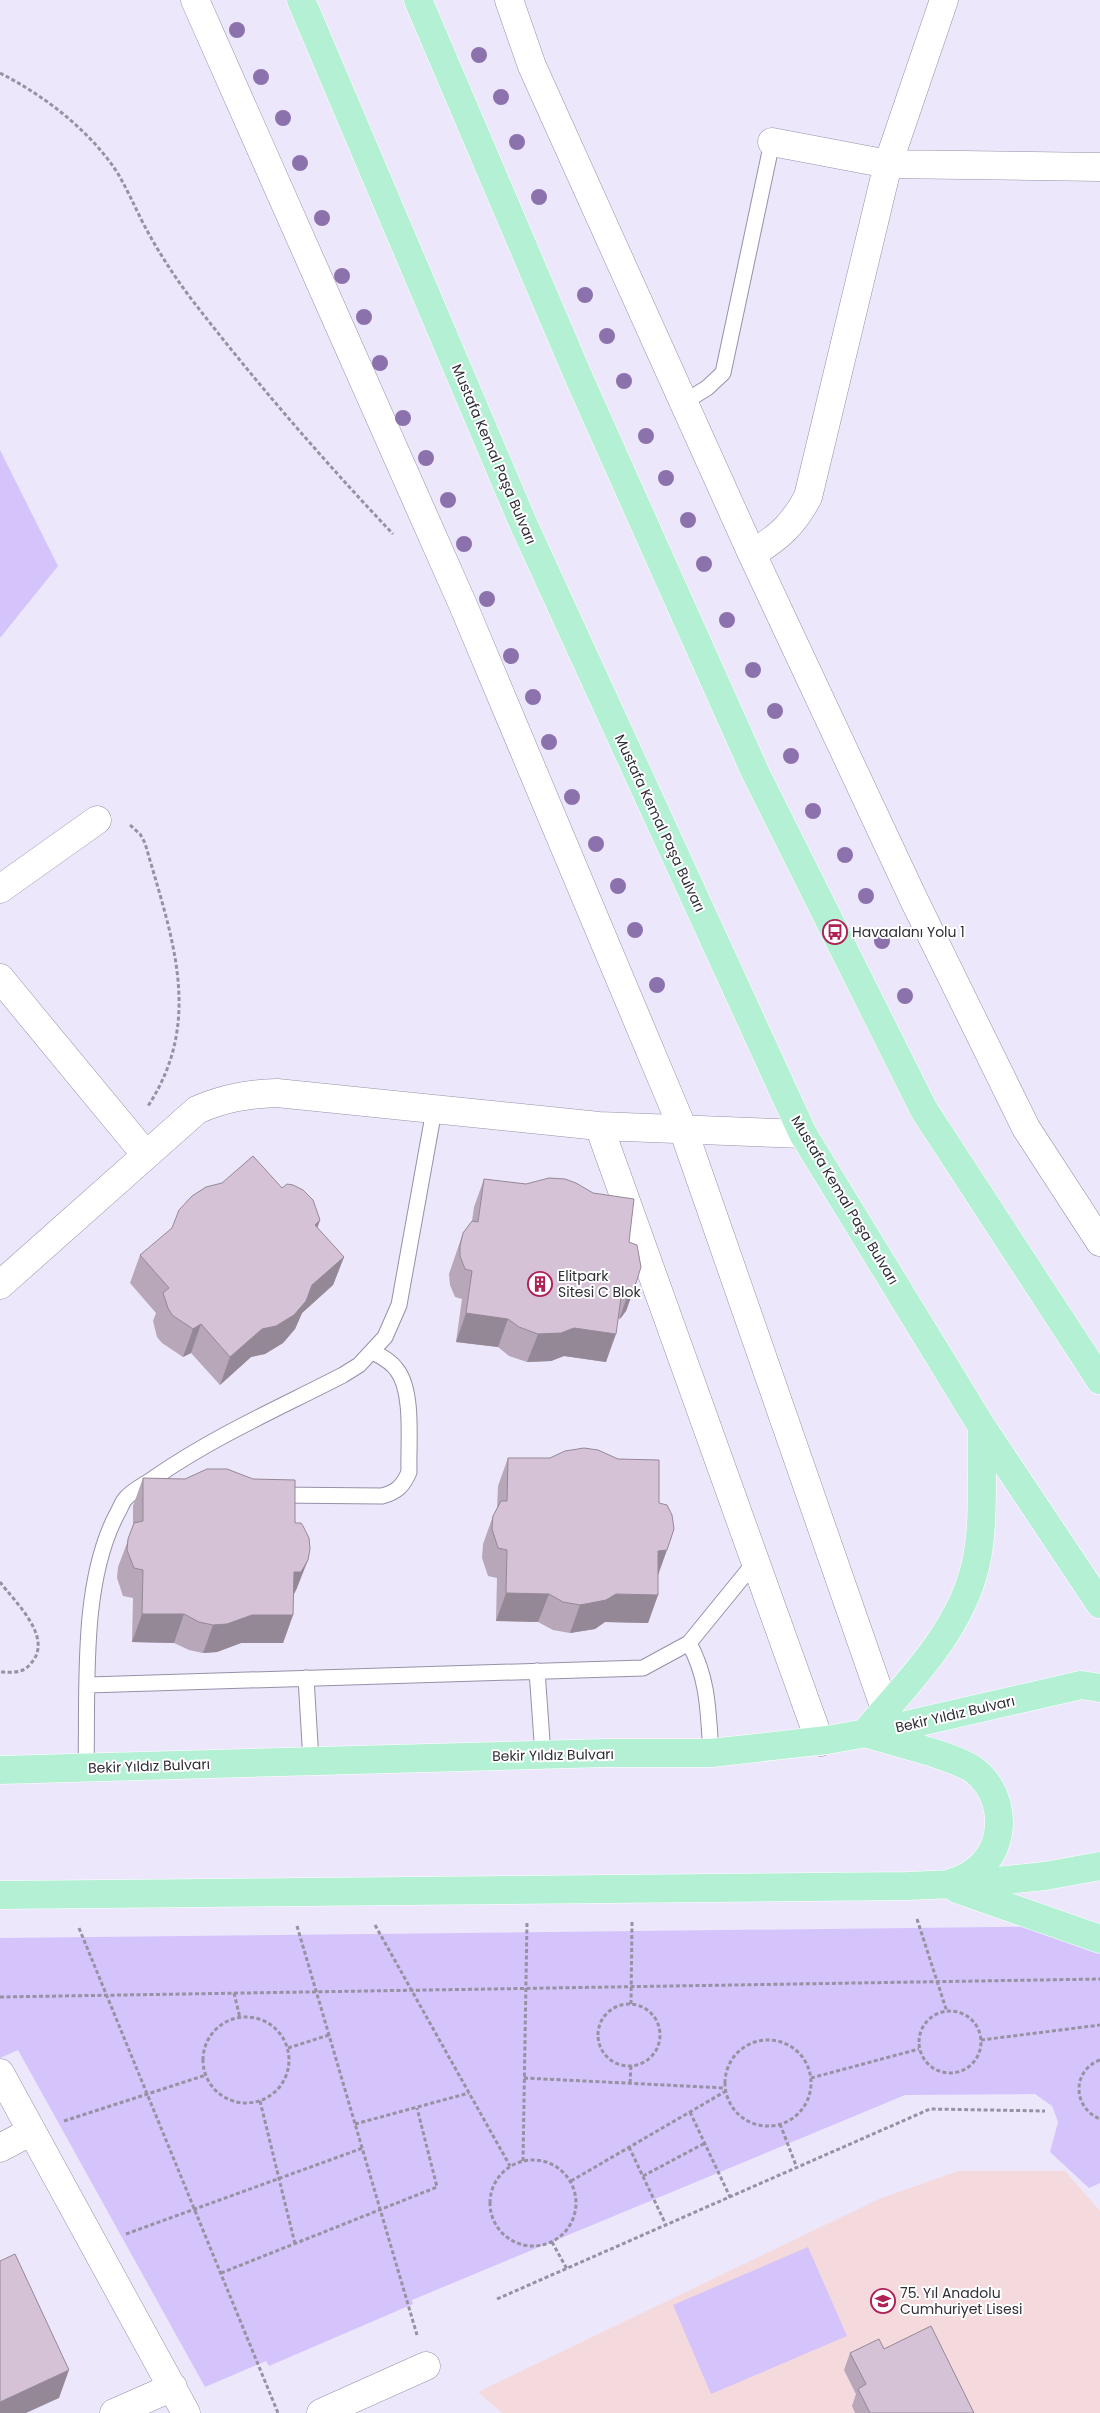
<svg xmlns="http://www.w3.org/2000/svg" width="1100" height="2413" font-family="Poppins,sans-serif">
  <rect width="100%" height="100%" fill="#ede7fc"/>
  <path fill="#f4dadc" d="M958 2171H1065L1100 2211V2413H502L478 2392 879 2199Z"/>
  <path fill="#d5c3fc" d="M0 450 58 566 0 638Z
    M1093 1926 1100 1943V2183L1089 2188 1050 2152 1058 2122 1052 2106 1035 2094 905 2095 412 2300 413 2304 269 2366 266 2361 205 2387 18 2050 0 2058V1938Z
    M808 2247 847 2336 711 2394 673 2305Z"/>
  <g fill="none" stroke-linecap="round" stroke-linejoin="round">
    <defs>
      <path id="lane" d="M684 402 707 388 723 373 772 142
        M275 1495 382 1496C397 1492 403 1486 409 1472 408 1444 414 1392 397 1370 391 1361 382 1357 373 1352
        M689 1643C709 1680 708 1713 711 1753
        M537 1671 543 1755
        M306 1678 311 1761
        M88 1685 643 1668 689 1643 755 1562
        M86 1767C88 1689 80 1584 117 1514 120 1509 122 1502 126 1498 134 1489 148 1483 157 1476 215 1436 281 1407 343 1375L359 1365 385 1337 399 1305 434 1110"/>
      <path id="street" d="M195 0 463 605 683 1129 885 1709
        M509 0 532 66 752 554 915 902 1026 1128 1100 1242
        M772 142 888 164 944 0
        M752 554C779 537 793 525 808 497L888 164 1100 167
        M0 889 97 820
        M0 978 146 1155
        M599 1126 820 1742
        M0 1285 197 1110C224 1098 248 1094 277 1093L599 1126 803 1134
        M0 2073 186 2413
        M0 2148 32 2131
        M114 2413 173 2387
        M321 2413 426 2366"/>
      <path id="primary" d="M301 0 523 523 803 1134 982 1427 1100 1604
        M418 0 579 378 756 774 924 1110 1100 1380
        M0 1770 605 1753H711L827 1740 889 1729 1081 1685 1100 1688
        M953 1882C972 1877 990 1862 996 1842 1004 1816 996 1787 974 1770 952 1755 892 1742 865 1733 907 1683 959 1633 975 1567 985 1528 981 1469 982 1427
        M957 1889 1100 1939
        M0 1895 907 1886 978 1883 1045 1876 1100 1866"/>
    </defs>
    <use href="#lane" stroke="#9790a8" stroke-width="17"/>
    <use href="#street" stroke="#9790a8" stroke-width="29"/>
    <use href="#primary" stroke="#fff" stroke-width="29"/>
    <path stroke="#9792a2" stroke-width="3" stroke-dasharray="4 2.5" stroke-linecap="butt" d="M0 73C45 96 89 130 117 172 127 189 134 205 143 223 156 248 172 273 189 296 253 379 321 458 393 534
      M130 825 140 834 145 843C171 935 205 1019 148 1106
      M0 1582C15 1602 53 1637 32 1662 29 1666 25 1670 20 1671 14 1673 6 1672 0 1672
      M917 1919 947 2012
      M375 1925 510 2166
      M297 1926 417 2335
      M79 1928 278 2413
      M234 1993 240 2018
      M0 1997 1100 1979
      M631 2004 632 1922
      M598 2035a31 31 0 1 1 62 0a31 31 0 1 1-62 0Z
      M919 2042a31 31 0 1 1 62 0a31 31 0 1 1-62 0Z
      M203 2060a43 43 0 1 1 86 0a43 43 0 1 1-86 0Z
      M981 2040 1100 2025
      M725 2083a43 43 0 1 1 86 0a43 43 0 1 1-86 0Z
      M288 2048 329 2035
      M1100 2060C1071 2071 1073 2108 1100 2119
      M524 2078 725 2088
      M811 2078 919 2049
      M630 2083 631 2065
      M260 2101 295 2244
      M690 2112 730 2197
      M64 2121 206 2075
      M355 2124 469 2093
      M780 2124 797 2168
      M629 2147 666 2225
      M490 2203a43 43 0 1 1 86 0a43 43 0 1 1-86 0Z
      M523 2161 527 1922
      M643 2176 705 2143
      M571 2181 726 2091
      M126 2234 363 2148
      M552 2242 567 2269
      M221 2273 437 2187 417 2108
      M497 2299 930 2109 1045 2111"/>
    <use href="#lane" stroke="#fff" stroke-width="15"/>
    <use href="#street" stroke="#fff" stroke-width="28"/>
    <use href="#primary" stroke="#b4f0d4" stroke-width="28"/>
  </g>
  <g fill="#8c72ad">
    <circle cx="237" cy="30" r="8"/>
    <circle cx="479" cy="55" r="8"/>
    <circle cx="261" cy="77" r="8"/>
    <circle cx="501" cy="97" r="8"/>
    <circle cx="283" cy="118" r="8"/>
    <circle cx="517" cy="142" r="8"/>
    <circle cx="300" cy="163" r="8"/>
    <circle cx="539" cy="197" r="8"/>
    <circle cx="322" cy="218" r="8"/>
    <circle cx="342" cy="276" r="8"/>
    <circle cx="585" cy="295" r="8"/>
    <circle cx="364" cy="317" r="8"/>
    <circle cx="607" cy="336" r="8"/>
    <circle cx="380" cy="363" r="8"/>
    <circle cx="624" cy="381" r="8"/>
    <circle cx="403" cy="418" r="8"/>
    <circle cx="646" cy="436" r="8"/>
    <circle cx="426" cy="458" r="8"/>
    <circle cx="666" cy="478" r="8"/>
    <circle cx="448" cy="500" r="8"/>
    <circle cx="688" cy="520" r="8"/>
    <circle cx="464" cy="544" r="8"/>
    <circle cx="704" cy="564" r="8"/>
    <circle cx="487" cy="599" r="8"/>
    <circle cx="727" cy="620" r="8"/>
    <circle cx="511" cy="656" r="8"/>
    <circle cx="753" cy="670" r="8"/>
    <circle cx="533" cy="697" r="8"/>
    <circle cx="775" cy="711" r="8"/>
    <circle cx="549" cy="742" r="8"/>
    <circle cx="791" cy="756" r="8"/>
    <circle cx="572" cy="797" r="8"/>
    <circle cx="813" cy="811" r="8"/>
    <circle cx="596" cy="844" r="8"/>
    <circle cx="845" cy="855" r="8"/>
    <circle cx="618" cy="886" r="8"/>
    <circle cx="866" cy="896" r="8"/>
    <circle cx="635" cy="930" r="8"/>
    <circle cx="882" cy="941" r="8"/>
    <circle cx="657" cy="985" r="8"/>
    <circle cx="905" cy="996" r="8"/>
  </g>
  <path fill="#b7a7b9" d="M484 1179 629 1242 636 1283 626 1311 621 1318 618 1319 606 1362 564 1356 551 1361 527 1362 509 1356 498 1347 456 1342 462 1299 455 1297 450 1285 449 1274 463 1233 472 1221 474 1207Z
    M282 1188 320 1220 317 1228 344 1257 333 1285 302 1313 295 1329 283 1343 265 1354 251 1357 220 1385 191 1353 183 1357 162 1343 157 1337 153 1321 156 1313 130 1283 140 1255Z
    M508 1458 658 1574V1595L648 1623 605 1622 595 1629 570 1633 553 1630 538 1622 496 1621 497 1578 488 1576 482 1558 483 1544 493 1516 497 1508 498 1486Z
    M143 1478 295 1523 297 1588 293 1595V1615L283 1643H241L217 1652 203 1653 189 1650 174 1643 132 1642 133 1598 123 1596 117 1578 118 1567 133 1527V1506Z
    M884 2349 974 2413H855L852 2406 856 2394 844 2370 850 2353Z"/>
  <path fill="#958896" d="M320 1220 310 1249 315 1225Z
    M344 1257 333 1285 302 1313 295 1329 283 1343 265 1354 251 1357 220 1385 230 1357Z
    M636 1283 626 1311 619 1320 629 1291Z
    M466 1313 508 1319 498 1347 456 1342Z
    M201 1324 191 1353 183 1357 193 1329Z
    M574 1328 616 1334 606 1362 564 1356 551 1361 527 1362 538 1334Z
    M667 1550 657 1578 658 1551Z
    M308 1560 297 1588 291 1600 294 1572Z
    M506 1593 549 1594 538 1622 496 1621Z
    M616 1594 658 1595 648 1623 605 1622 595 1629 570 1633 580 1605Z
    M142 1614H184L174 1643 132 1642Z
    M252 1615H293L283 1643H241L217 1652 203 1653 213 1625Z
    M69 2370 59 2398 26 2413H0V2402Z"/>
  <path fill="#d5c2d7" stroke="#958896" d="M253 1156 282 1188 287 1184 293 1185 303 1190 313 1200 320 1220 315 1225 344 1257 312 1285 306 1301 294 1315 276 1326 262 1329 230 1357 201 1324 193 1329 172 1315 168 1308 163 1293 169 1288 140 1255 172 1228 179 1210 192 1196 206 1187 222 1183Z
    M549 1178 565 1179 576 1183 593 1193 634 1199 629 1242 637 1245 641 1267 636 1283 631 1290 629 1291 622 1290 616 1334 574 1328 561 1333 538 1334 519 1327 508 1319 466 1313 472 1271 465 1269 460 1256V1246L463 1233 472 1221 478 1222 484 1179 526 1184Z
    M584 1448 598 1450 618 1459 659 1460V1503L667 1505 672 1515 674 1529 667 1550 658 1551V1595L616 1594 606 1600 580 1605 563 1602 549 1594 506 1593 507 1550 498 1548 492 1529 493 1516 501 1501H507L508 1458H550L565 1451Z
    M207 1469H227L253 1479 295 1480V1523H301L303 1526 309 1538 310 1549 308 1560 301 1572H294L293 1615H252L227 1624 213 1625 199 1622 184 1614H142L143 1570 134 1568 127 1550 128 1539 134 1523 143 1521V1478L185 1479Z
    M15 2254 69 2370 0 2402V2261Z
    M931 2326 974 2413H870L858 2389 866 2384 850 2353 879 2339 884 2349Z"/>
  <defs>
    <symbol id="bus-ring" viewBox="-11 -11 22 22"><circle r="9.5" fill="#fff" stroke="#af2057" stroke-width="1.5"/><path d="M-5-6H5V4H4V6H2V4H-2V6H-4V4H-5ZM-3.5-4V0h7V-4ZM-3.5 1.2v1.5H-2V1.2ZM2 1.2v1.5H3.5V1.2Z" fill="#af2057"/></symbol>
    <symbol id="building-ring" viewBox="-11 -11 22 22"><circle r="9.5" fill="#fff" stroke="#af2057" stroke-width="1.5"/><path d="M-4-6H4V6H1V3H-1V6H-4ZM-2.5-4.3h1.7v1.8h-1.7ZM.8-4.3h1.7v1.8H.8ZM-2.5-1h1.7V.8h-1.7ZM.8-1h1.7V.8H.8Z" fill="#af2057"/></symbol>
    <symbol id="school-ring" viewBox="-11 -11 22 22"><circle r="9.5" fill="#fff" stroke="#af2057" stroke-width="1.5"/><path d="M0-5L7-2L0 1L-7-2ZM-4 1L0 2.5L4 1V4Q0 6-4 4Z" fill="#af2057"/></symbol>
  </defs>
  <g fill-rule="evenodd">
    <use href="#bus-ring" x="821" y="918" width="28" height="28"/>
    <use href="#building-ring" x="526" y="1270" width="28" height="28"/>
    <use href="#school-ring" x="869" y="2287" width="28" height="28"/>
  </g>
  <g text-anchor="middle" stroke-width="4" stroke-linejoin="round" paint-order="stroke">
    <g font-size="14" fill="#2f2d36" stroke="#fff">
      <text transform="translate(494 454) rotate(67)" y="5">Mustafa Kemal Paşa Bulvarı</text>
      <text transform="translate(660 823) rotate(65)" y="5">Mustafa Kemal Paşa Bulvarı</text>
      <text transform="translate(845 1200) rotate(59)" y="5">Mustafa Kemal Paşa Bulvarı</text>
      <text transform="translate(955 1714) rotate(-13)" y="5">Bekir Yıldız Bulvarı</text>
      <text transform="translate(553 1755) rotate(-1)" y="5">Bekir Yıldız Bulvarı</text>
      <text transform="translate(149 1766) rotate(-2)" y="5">Bekir Yıldız Bulvarı</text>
    </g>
    <g font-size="14" fill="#2f2d36" stroke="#fff" text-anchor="start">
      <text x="852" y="937">Havaalanı Yolu 1</text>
      <text x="558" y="1281">Elitpark<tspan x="558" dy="16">Sitesi C Blok</tspan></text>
      <text x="900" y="2298">75. Yıl Anadolu<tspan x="900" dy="16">Cumhuriyet Lisesi</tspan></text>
    </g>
  </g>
</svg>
